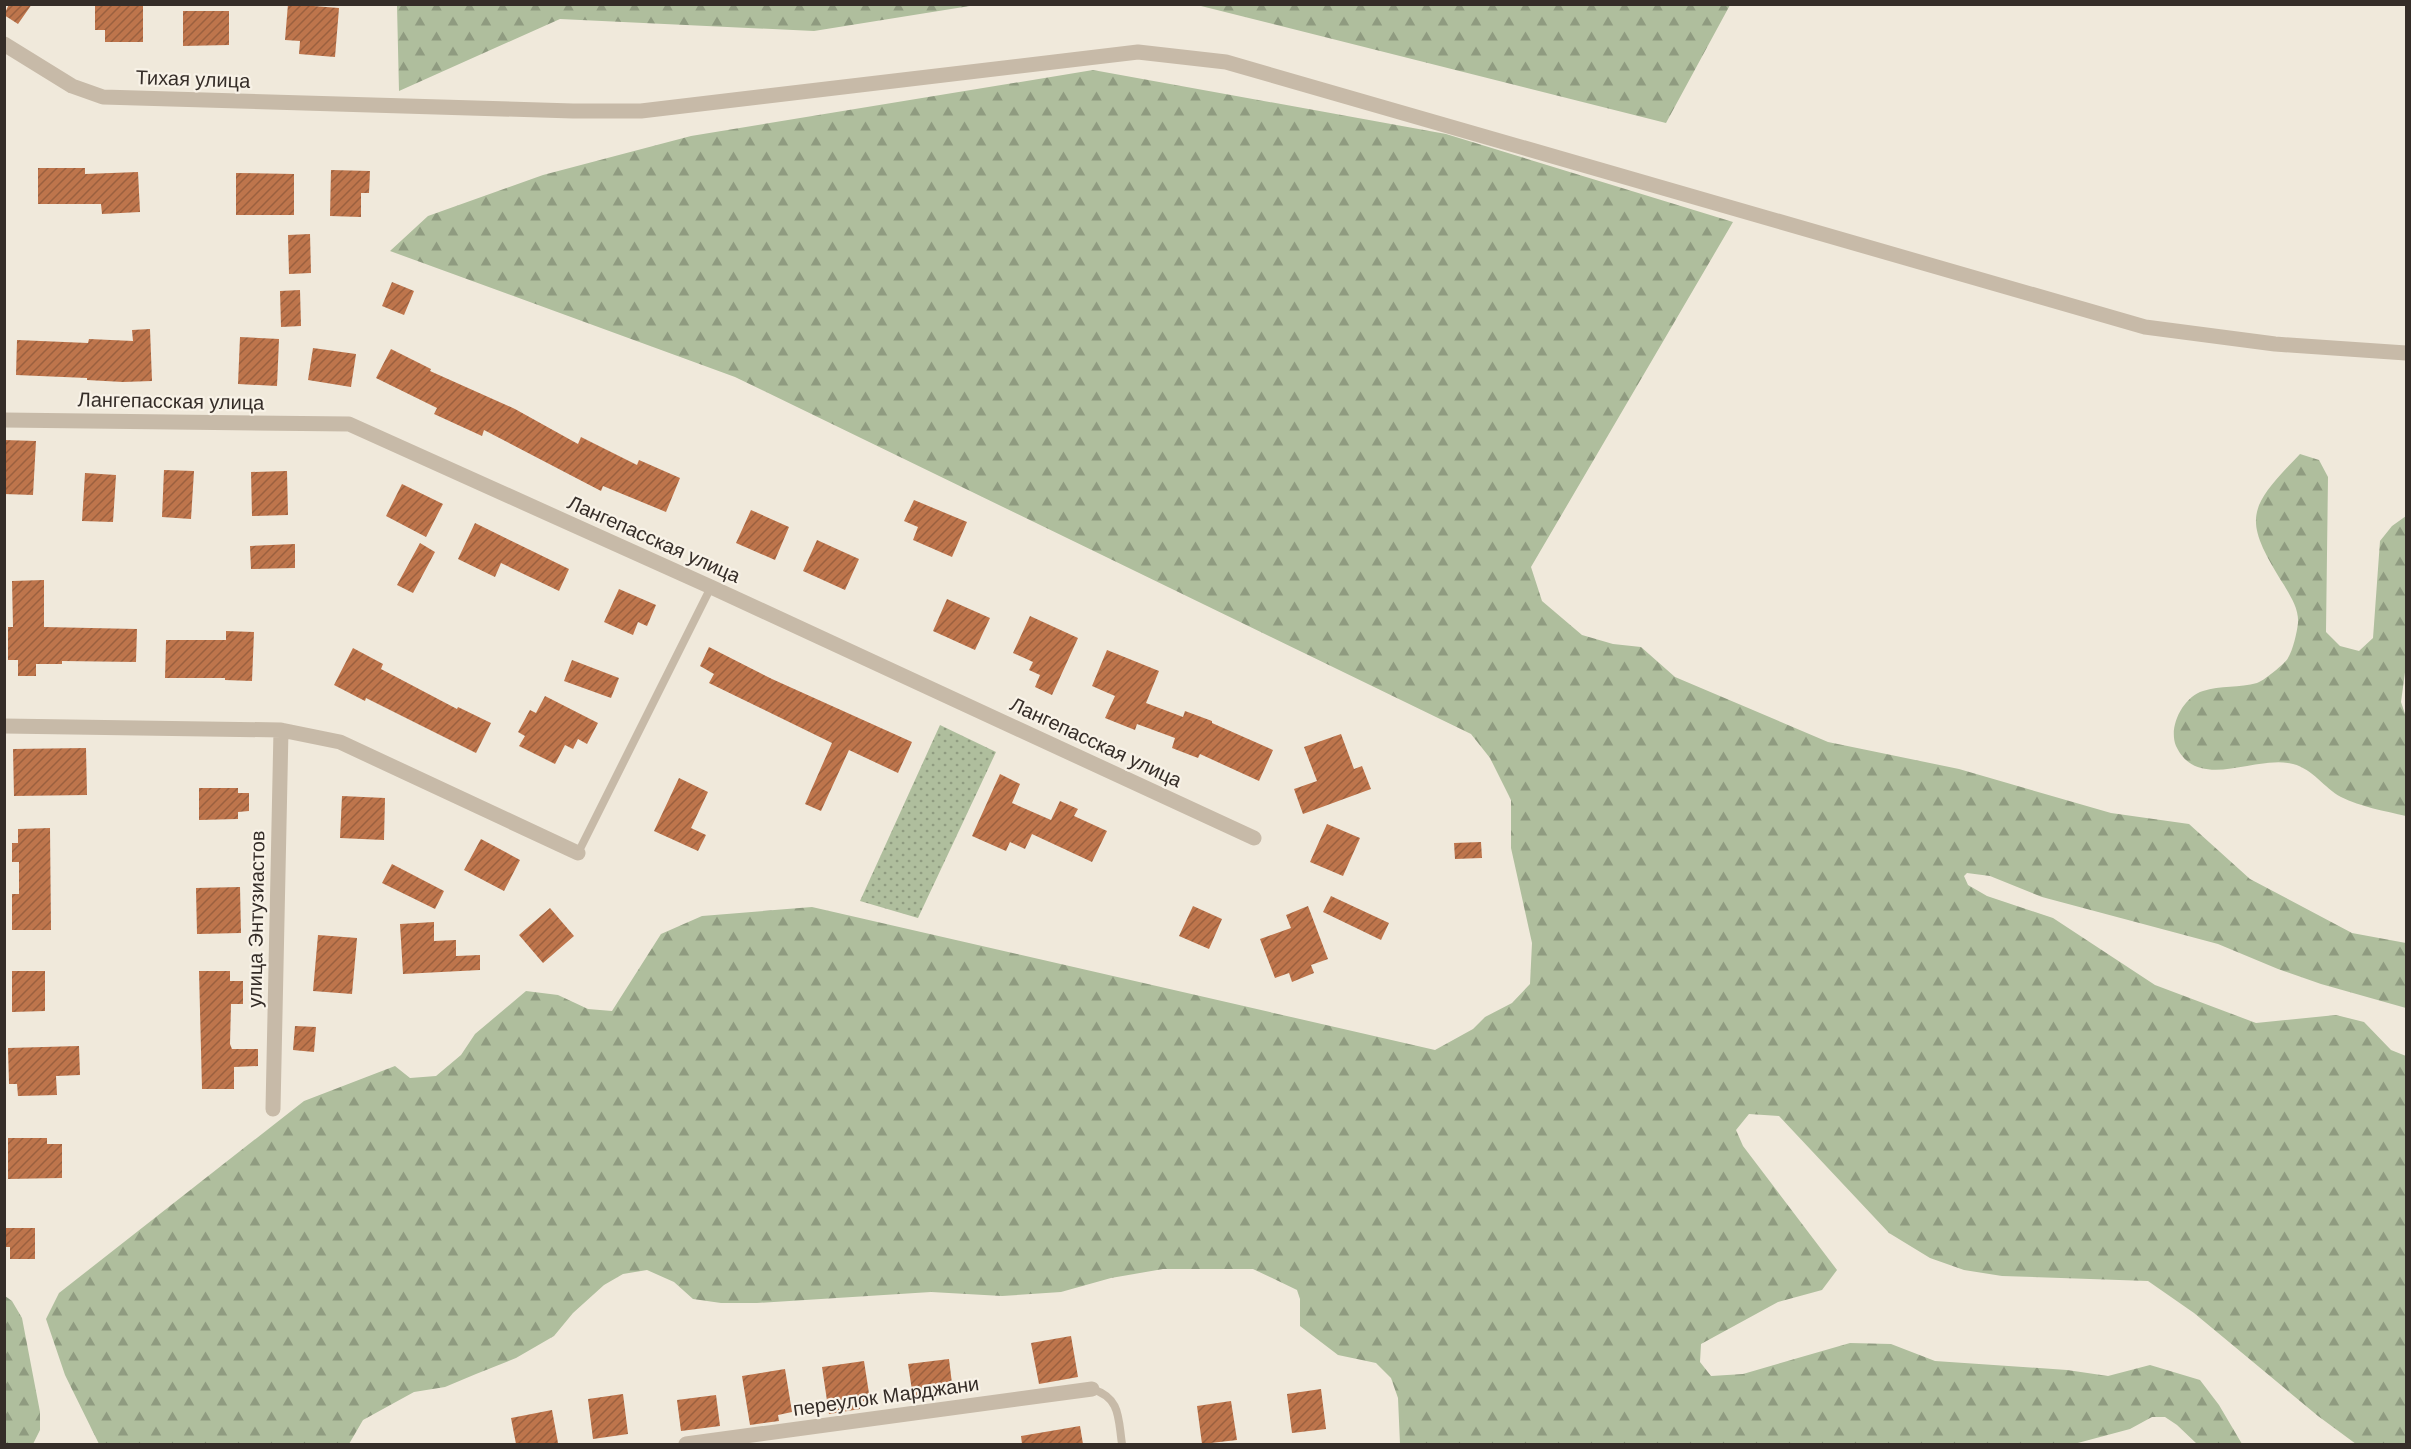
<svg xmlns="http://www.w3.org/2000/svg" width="2411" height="1449" font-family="'DM Sans',sans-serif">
  <defs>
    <pattern id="grass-dots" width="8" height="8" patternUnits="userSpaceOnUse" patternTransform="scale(1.5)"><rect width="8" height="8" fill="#afbe9d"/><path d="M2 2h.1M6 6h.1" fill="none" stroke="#8f9b80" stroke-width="1.8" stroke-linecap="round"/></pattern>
    <pattern id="forest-firs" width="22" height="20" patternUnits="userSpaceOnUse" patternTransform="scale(1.5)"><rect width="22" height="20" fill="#afbe9d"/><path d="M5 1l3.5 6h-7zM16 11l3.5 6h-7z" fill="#8f9b80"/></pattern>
    <pattern id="building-hatch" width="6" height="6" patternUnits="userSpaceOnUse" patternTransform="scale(1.5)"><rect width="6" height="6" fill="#be754c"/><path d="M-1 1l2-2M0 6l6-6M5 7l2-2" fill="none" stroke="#9b603f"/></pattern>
  </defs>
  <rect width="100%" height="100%" fill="#f0e9db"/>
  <path fill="url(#grass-dots)" d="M940 725 996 752 918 918 860 901Z"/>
  <path fill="url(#forest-firs)" d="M402 4H976V5L814 31 560 19 399 91 397 6Z
    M1197 5 1730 4V5L1666 123Z
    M1093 70 1446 134 1733 222 1531 567 1542 601 1582 635 1613 644 1641 647 1675 677 1828 742 1959 769 2111 813 2189 824 2250 879 2352 933 2406 943V1008L2321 984 2278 969 2218 944 2042 897 1990 876 1967 873 1964 876 1968 885 1987 896 2053 918 2155 985 2256 1023 2336 1015 2364 1022 2391 1050 2406 1056V1444H2356L2318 1416 2194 1313 2148 1281 2002 1276 1964 1270 1930 1258 1889 1233 1779 1116 1749 1114 1736 1130 1743 1146 1837 1270 1822 1290 1778 1302 1701 1344 1700 1362 1711 1376 1743 1374 1850 1343 1891 1344 1935 1361 2067 1370 2108 1376 2150 1365 2200 1380 2219 1405 2242 1444H2197L2177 1425 2165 1417H2152L2130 1429 2074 1444H1400L1398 1398 1391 1378 1376 1363 1338 1355 1300 1326V1299L1297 1290 1253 1269H1163L1111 1278 1061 1292 1002 1296 931 1292 757 1303H721L693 1299 674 1282 647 1270 623 1274 604 1285 573 1313 554 1336 516 1358 476 1374 445 1387 414 1392 363 1420 349 1444H99L65 1375 46 1319 59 1293 304 1101 395 1066 410 1078 436 1076 461 1055 475 1034 526 991 558 995 588 1009 612 1011 661 934 702 916 812 907 1435 1050 1473 1029 1485 1017 1512 1003 1530 984 1532 943 1511 848V800L1490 758 1471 734 735 377 390 251 428 216 543 175 691 136Z
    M2300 454 2319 460 2328 477 2326 632 2340 646 2359 651 2373 638 2380 541 2392 526 2406 516V665L2401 702 2406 717V816C2385 811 2361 807 2341 797 2324 788 2313 769 2293 764 2256 754 2198 793 2176 746 2168 727 2183 697 2203 691 2220 685 2240 688 2257 683 2262 682 2286 663 2288 658 2293 650 2297 632 2298 623 2299 609 2291 597 2284 585 2242 518 2247 509 2300 454Z
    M5 1296 12 1301 22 1318 40 1412V1430L33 1444H5Z"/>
  <path fill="url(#building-hatch)" d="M9 4H32L18 24 4 15Z
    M288 4 339 8 335 57 299 54 300 41 285 40Z
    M95 5H143V42H105V30H95Z
    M183 11H229V45L183 46Z
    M38 168H85V174L138 172 140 212 102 214 101 204H38Z
    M331 170 370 171 369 193H361V217L330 216Z
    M236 173 294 174V215H236Z
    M310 234 311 273 289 274 288 235Z
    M392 282 414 291 404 315 382 306Z
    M300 290 301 326 281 327 280 291Z
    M150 329 152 381 123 382 87 380V378L16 375 17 340 88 343 89 339 133 341 132 330Z
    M240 337 279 339 277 386 238 384Z
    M313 348 356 354 351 387 308 380Z
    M391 349 431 369 430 371 515 409 578 444 581 437 637 465 639 460 680 478 666 512 603 486 601 491 484 430 482 436 434 414 437 408 376 378Z
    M4 440 36 441 33 495 4 494Z
    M164 470 194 471 191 519 162 517Z
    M287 471 288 515 252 516 251 472Z
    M85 473 116 475 113 522 82 521Z
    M402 484 443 504 426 537 386 516Z
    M914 500 967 522 952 557 913 540 918 527 904 521Z
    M751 510 789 527 775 560 736 543Z
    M475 523 569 569 559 591 501 563 495 577 458 559Z
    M817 540 859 559 845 590 803 571Z
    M420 543 435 552 413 593 397 585Z
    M295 544V568L251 569 250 546Z
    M44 580V627L137 629 136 662 62 661V664H36V676H18V660H8V627H13L12 581Z
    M619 589 656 605 647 626 638 622 633 635 604 622Z
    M947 599 990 618 975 650 933 631Z
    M1030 616 1078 638 1052 695 1035 687 1040 675 1029 670 1033 662 1013 653Z
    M226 631 254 632 252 681 225 680V678H165L166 640H226Z
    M709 647 772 679 912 742 898 773 849 750 821 811 805 804 832 743 709 683 714 674 700 666Z
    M353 648 383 664 381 669 457 709 458 707 491 723 476 753 366 698 365 701 334 685Z
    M1107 650 1159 671 1146 703 1183 717 1185 711 1212 721V723L1273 750 1259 781 1200 754 1198 758 1172 748 1175 738 1137 724 1135 730 1105 718 1115 696 1092 686Z
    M572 660 619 678 611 698 564 681Z
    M545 696 598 723 587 744 578 739 573 749 565 745 555 764 519 746 525 736 518 732 530 710 536 713Z
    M1341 734 1354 769 1362 766 1371 789 1303 814 1294 789 1317 781 1304 747Z
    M86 748 87 795 14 796 13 749Z
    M1000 774 1020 784 1012 803 1051 820 1060 801 1078 809 1074 816 1107 831 1092 862 1032 834 1025 849 1010 842 1006 851 972 836Z
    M679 778 708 792 691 828 706 835 698 851 654 831Z
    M199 788H238V793H249V811L238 812V819L199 820Z
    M342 796 385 798 384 840 340 838Z
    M1327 824 1360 838 1343 876 1310 862Z
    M50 828 51 930H12V894H19V862H12V843H18V829Z
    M481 839 520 860 504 891 464 870Z
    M1481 842 1482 858 1455 859 1454 843Z
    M392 864 444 891 435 909 382 883Z
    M240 887 241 933 197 934 196 888Z
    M1331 896 1389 923 1381 940 1323 912Z
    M1193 906 1222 919 1209 949 1179 936Z
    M1308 906 1328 959 1311 965 1314 973 1292 982 1289 973 1275 978 1260 939 1291 928 1286 915Z
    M550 908 574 936 543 963 519 935Z
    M434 922V941L456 940V956L480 955V970L403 974 400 924Z
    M318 935 357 938 352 994 313 991Z
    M12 971H45V1011L12 1012Z
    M199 971H230V981H243V1004H231L230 1044 232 1049H258V1066L234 1067V1089H202Z
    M295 1026 316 1027 314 1052 293 1050Z
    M79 1046 80 1075 56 1076 57 1095 18 1096 17 1084H9L8 1048Z
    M8 1138H47V1144H62V1178L8 1179Z
    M4 1228H35V1259H10V1247H4Z
    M1071 1336 1078 1377 1039 1384 1031 1343Z
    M949 1359 953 1392 913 1397 908 1364Z
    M864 1361 870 1400 859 1402 860 1409 829 1414 822 1367Z
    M785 1369 792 1412 778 1415 779 1421 750 1425 742 1376Z
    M1321 1389 1326 1429 1292 1433 1287 1394Z
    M623 1394 628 1434 593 1439 588 1399Z
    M716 1395 720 1426 681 1431 677 1400Z
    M1231 1401 1237 1440 1202 1444 1197 1406Z
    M552 1410 558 1443 516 1444 511 1418Z
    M1080 1426 1083 1444H1022L1021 1436Z"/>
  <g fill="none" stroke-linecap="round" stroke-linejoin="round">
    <path stroke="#c7baa8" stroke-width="8" d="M578 853 711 587
      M1092 1389C1121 1398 1118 1418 1122 1444"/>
    <path stroke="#c7baa8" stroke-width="15" d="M4 44 72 86 103 97 573 111H641L1138 52 1226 62 2145 327 2275 344 2406 353
      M4 420 349 424 711 587 1254 838
      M4 726 281 730 340 742 578 853
      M273 1109 281 730
      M686 1444 1092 1389"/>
  </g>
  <g text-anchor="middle" stroke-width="4.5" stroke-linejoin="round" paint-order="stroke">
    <g font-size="20" fill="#352d28" stroke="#f8f2e7">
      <text transform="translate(193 79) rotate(2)" y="7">Тихая улица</text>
      <text transform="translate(171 401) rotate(1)" y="7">Лангепасская улица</text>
      <text transform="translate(654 539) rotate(24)" y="7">Лангепасская улица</text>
      <text transform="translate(1096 742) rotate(25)" y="7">Лангепасская улица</text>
      <text transform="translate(256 919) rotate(-89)" y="7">улица Энтузиастов</text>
      <text transform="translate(886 1396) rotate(-8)" y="7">переулок Марджани</text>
    </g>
  </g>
  <rect width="2411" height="1449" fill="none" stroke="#352d28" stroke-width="12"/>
</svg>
